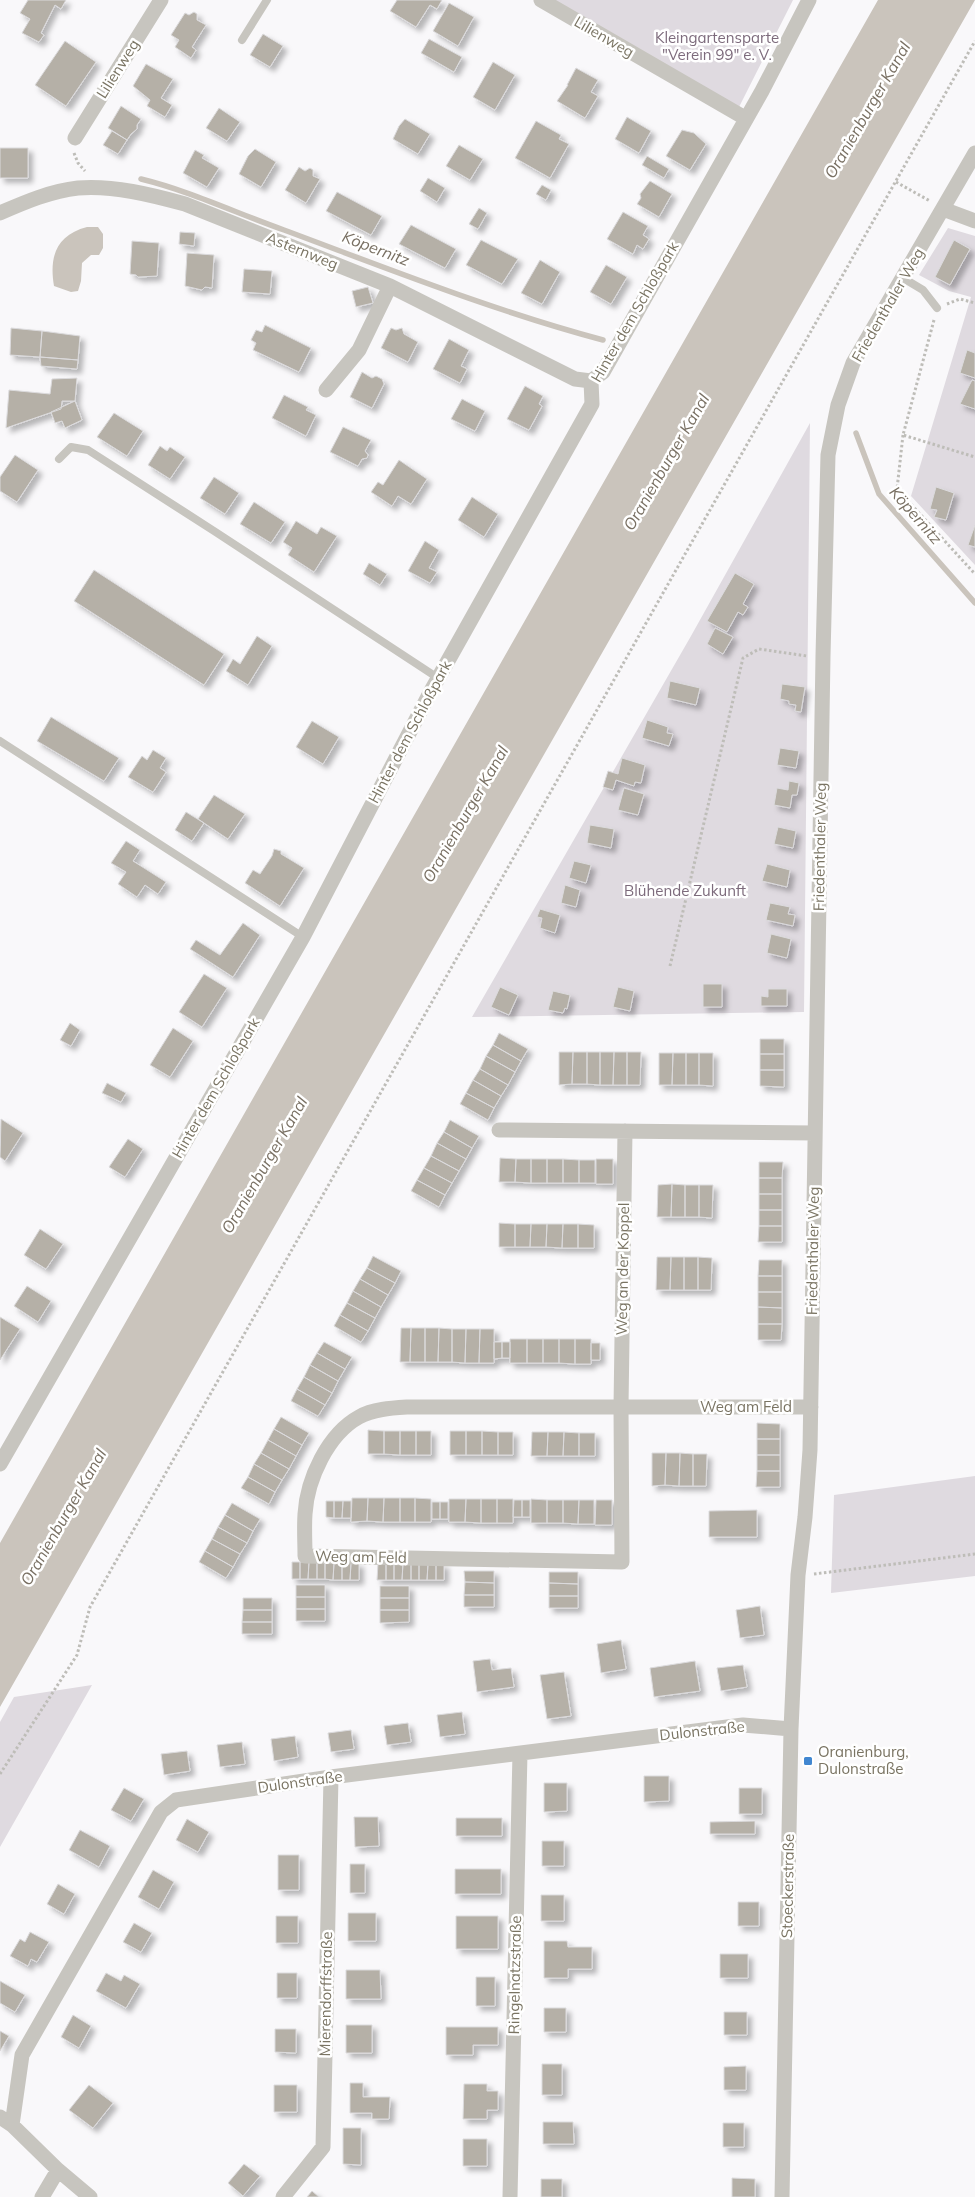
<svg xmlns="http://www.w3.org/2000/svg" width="975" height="2197" font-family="Mulish,sans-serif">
  <defs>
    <filter id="shadow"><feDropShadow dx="4.5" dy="4.5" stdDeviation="2.5" flood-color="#0004"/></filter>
  </defs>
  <rect width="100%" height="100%" fill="#f9f8fa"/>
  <path fill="#dfdae0" d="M543 0H793L736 113Z
    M948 228 975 236V565L911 496 971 297 949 291 919 275Z
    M810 423 804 1012 472 1017 691 636Z
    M975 1476V1576L831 1593 834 1495Z
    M92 1685 0 1847V1722L14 1697Z"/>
  <path fill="#cac4bc" d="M878 0H975L0 1707V1543Z
    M87 227H98L103 234V248L99 255H91L82 263 81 281 78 291 71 292 54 286C49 257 56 235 87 227Z"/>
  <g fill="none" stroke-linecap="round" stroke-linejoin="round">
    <path stroke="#cac4bc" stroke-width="5.5" d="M141 179C190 191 236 213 284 230 389 269 494 311 603 340
      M856 433 879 494 975 603"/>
  </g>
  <path fill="#b5b0a7" stroke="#dbdadc" filter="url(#shadow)" d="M28 0H66L61 9 55 5 41 33 44 35 39 42 22 33 30 19 20 13Z
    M397 0H442L437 9 430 5 416 27 390 11Z
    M449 3 474 17 458 46 433 31Z
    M194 12 197 14V20L206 25 192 47 196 50 191 58 175 47 179 40 171 35 185 13 189 15Z
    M263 34 283 46 270 67 250 55Z
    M429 39 462 57 454 72 421 53Z
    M65 41 96 62 66 106 35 85Z
    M493 62 515 75 495 110 473 97Z
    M146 64 173 79 161 98 172 105 165 117 147 106 150 100 133 86Z
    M576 68 598 80 591 92 598 96 585 118 557 101 568 85H567Z
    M121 106 141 119 137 125V129L131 134 127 140 108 128Z
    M219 108 240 122 227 141 206 128Z
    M627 117 651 131 639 153 615 139Z
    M405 119 430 134 418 154 393 139 399 126Z
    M536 121 561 135 559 139 569 144 550 178 515 158Z
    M682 130 694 133 706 144 690 170 666 156Z
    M112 131 127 140 118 154 103 145Z
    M459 145 483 159 470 180 446 166Z
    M0 148H28V178H0Z
    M255 149 276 162 261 187 239 174 248 156Z
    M195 150 204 155 202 158 219 168 207 187 183 173Z
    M647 156 669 169 664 178 642 165Z
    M299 167 305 171 310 168 313 170V176L320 179 306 203 285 190Z
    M428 178 445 188 437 202 420 191Z
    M650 181 672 194 659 217 637 204 641 198 640 194Z
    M542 185 551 190 546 200 536 194Z
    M337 192 382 216 371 235 326 211Z
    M479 208 487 213 478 229 469 224Z
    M623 212 648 226 643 235 649 239 643 249 637 245 633 254 607 239Z
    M411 225 456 249 445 268 399 244Z
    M180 232 195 233 194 246 179 244Z
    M481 240 518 259 502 284 466 265Z
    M954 240 970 249 950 285 935 277Z
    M132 241 159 243 157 276 138 277 136 275 130 274Z
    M187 253 214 255 212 288 205 287 202 290 185 286Z
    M540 260 560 272 542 304 521 293Z
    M606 265 627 277 611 304 590 292Z
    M244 269 272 271 270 294 242 292Z
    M368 287 373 303 356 307 352 291Z
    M265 325 311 348 299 372 253 350 256 343 251 340 256 330 262 332Z
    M11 328 42 331 40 357 10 355Z
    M391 328 396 330 402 328 404 334 418 342 408 362 381 348Z
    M42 331 80 336 78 360 40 357Z
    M449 339 469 350 461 366 467 369 460 383 433 369Z
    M967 350 975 353V378L960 373Z
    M40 357 78 360 77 369 41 366Z
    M362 372 372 378 376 376 382 379 384 384 372 408 350 397Z
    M77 378 75 401H62L61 409 6 428 9 390 50 394 52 379Z
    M972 380 975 381V409L960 404Z
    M525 386 543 396 539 404 542 406 529 430 507 419Z
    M284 395 308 407 306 410 316 415 306 436 272 418Z
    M462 399 485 411 475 431 451 419Z
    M75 401 82 420 65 428 62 421 55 423 51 412Z
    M114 413 143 431 127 456 97 437Z
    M343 427 371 440 365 451 368 455 367 458 362 459 358 466 330 452Z
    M160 446 167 451 170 447 185 457 170 479 148 465Z
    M15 455 38 470 17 502 0 491V477Z
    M399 460 427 479 411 504 398 496 392 506 371 492 378 482 383 485Z
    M214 477 239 493 225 514 200 498Z
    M936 487 954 493 946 520 934 517 937 510 930 509Z
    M472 497 498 514 484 537 458 520Z
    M254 502 285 522 271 543 240 524Z
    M296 521 317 534 321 527 337 536 314 572 288 555 292 548 283 542Z
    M975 525V547L968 545Z
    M425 541 439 550 429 568 437 572 430 583 408 571Z
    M369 563 387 574 380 585 363 574Z
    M94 570 224 654 204 685 74 601Z
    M735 573 754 584 743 604 748 607 743 615 738 612 727 632 707 621Z
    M715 628 733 637 723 654 707 644Z
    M257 636 272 646 248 685 226 671 233 659 240 664Z
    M670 681 700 688 696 705 667 698Z
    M782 684 805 687 801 712 795 711 796 705 789 704V701L780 699Z
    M51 717 119 758 104 781 37 741Z
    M647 720 668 727 667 733 673 734 669 746 642 738Z
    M312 721 339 737 323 764 296 747Z
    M780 748 799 751 796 768 777 765Z
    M153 750 166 758 160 768 166 772 153 792 128 777 142 756 147 760Z
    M622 758 645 765 641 783 635 782 634 786 616 780 613 790 603 787 608 771 618 774Z
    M789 781 799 783 797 795H792L790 808 774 805 777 788 788 790Z
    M624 788 644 794 638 815 618 810Z
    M214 795 245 814 228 839 198 819Z
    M186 812 204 823 192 841 175 830Z
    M590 825 614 829 611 848 587 843Z
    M778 827 796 831 793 848 774 844Z
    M126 841 140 850 133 861 166 882 158 894 145 885 137 897 118 884 126 872 111 863Z
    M274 849 281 851V854L304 868 280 906 245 883 253 870 260 874 272 856Z
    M574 861 591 865 586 883 569 878Z
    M767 864 790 870 787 887 762 881Z
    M565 885 580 890 576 907 561 903Z
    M770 903 790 907 788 914 795 915 793 926 766 920Z
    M540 909 560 915 555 933 540 928 542 918 537 917Z
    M243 923 260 935 233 977 190 949 196 940 220 955Z
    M771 934 791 939 787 958 767 953Z
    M204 974 227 988 202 1027 179 1012Z
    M703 984H722V1007H703Z
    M500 987 518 995 509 1015 491 1007Z
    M618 987 634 991 630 1011 613 1007Z
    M768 989H787V1006H761V996L768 997Z
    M553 991 570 995 567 1009 565 1008 563 1013 548 1010Z
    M70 1023 80 1030 71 1046 60 1040Z
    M173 1028 193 1041 170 1077 150 1065Z
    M499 1033 528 1049 521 1061 493 1045Z
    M760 1039H784V1054H760Z
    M493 1045 521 1061 515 1072 486 1056Z
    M559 1052H573L572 1084 559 1085Z
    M573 1052H587V1084H572Z
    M587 1052H600V1085L587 1084Z
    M600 1052H614L613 1085H600Z
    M614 1052H627V1085H613Z
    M627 1052H641L640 1085H627Z
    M659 1053H673L672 1085H659Z
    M673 1053H686V1085H672Z
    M686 1053H699V1085H686Z
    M699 1053H713V1086L699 1085Z
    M760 1054H784V1070H760Z
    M486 1056 515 1072 508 1085 480 1069Z
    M480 1069 508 1085 501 1096 473 1080Z
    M760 1070H784V1087L760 1086Z
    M473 1080 501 1096 494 1108 466 1093Z
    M107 1083 126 1093 121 1102 102 1093Z
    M466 1093 494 1108 488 1120 460 1104Z
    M1 1119 23 1133 5 1161 0 1157Z
    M450 1120 479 1136 472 1148 444 1132Z
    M444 1132 472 1148 466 1159 437 1143Z
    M128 1139 143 1149 125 1177 109 1167Z
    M437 1143 466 1159 459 1171 431 1156Z
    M431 1156 459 1171 452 1183 424 1168Z
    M500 1158 516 1159 515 1182H499Z
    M516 1159H531V1183L515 1182Z
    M531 1159H547V1183H531Z
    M547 1159H563V1183H547Z
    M563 1159 579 1160V1183H563Z
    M596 1159H613V1184H596Z
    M579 1160H595V1183H579Z
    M759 1162H783L782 1178H759Z
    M424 1168 452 1183 445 1195 417 1180Z
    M759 1178H782V1194H759Z
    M417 1180 445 1195 439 1207 411 1191Z
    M672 1184 685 1185V1217H671Z
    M672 1184 671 1217H657L658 1185Z
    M685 1185H699V1217H685Z
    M699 1185H713L712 1218 699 1217Z
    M759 1194H782V1210H759Z
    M759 1210H782V1226H759Z
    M499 1223 515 1224V1247H499Z
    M515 1224H531L530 1247H515Z
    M531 1224H547L546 1247H530Z
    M547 1224H563L562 1248 546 1247Z
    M563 1224H578V1248H562Z
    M578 1224 594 1225V1248H578Z
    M759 1226H782V1242H758Z
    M40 1229 63 1244 46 1269 24 1255Z
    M373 1256 401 1271 395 1283 367 1268Z
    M657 1257H671L670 1290H656Z
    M671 1257H684V1290H670Z
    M684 1257H698V1290H684Z
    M698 1257 712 1258 711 1290H698Z
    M759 1260H782V1276H758Z
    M367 1268 395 1283 388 1295 360 1279Z
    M758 1276H782V1292H758Z
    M360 1279 388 1295 381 1307 353 1291Z
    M27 1286 51 1301 38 1322 14 1306Z
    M353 1291 381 1307 375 1318 347 1303Z
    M758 1292H782V1308L758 1307Z
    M347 1303 375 1318 368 1331 340 1315Z
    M758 1307 782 1308V1324H758Z
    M340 1315 368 1331 361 1342 334 1326Z
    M0 1317 20 1329 0 1360Z
    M758 1324H782L781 1340H758Z
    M401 1328H411L410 1362H400Z
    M411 1328H425V1362H410Z
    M425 1328H439L438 1362H425Z
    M439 1328 452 1329V1362H438Z
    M452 1329H466L465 1363 452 1362Z
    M466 1329H480L479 1363H465Z
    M480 1329H494V1363H479Z
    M510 1339H527V1363H510Z
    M527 1339H543V1363H527Z
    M543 1339H559V1363H543Z
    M559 1339H575V1364L559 1363Z
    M575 1339H591V1364H575Z
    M324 1342 352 1357 345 1369 317 1353Z
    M494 1342H502V1358L494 1359Z
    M502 1342H510V1358H502Z
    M591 1343H600V1360H591Z
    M317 1353 345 1369 338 1381 310 1365Z
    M310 1365 338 1381 332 1393 304 1377Z
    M304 1377 332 1393 325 1405 297 1389Z
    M297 1389 325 1405 318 1416 291 1401Z
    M281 1417 309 1433 302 1445 274 1429Z
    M757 1423 780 1424V1439H757Z
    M274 1429 302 1445 296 1456 268 1440Z
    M368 1430 384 1431V1454H368Z
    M384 1431H400V1455L384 1454Z
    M400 1431H416V1455H400Z
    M416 1431H431V1455H416Z
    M450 1431H466V1455H450Z
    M466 1431H482V1455H466Z
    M482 1431 498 1432V1455H482Z
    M498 1432H513V1455H498Z
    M532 1432H548L547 1456H531Z
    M548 1432H564L563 1456H547Z
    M564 1432 579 1433V1456H563Z
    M579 1433H595V1456H579Z
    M757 1439H780V1455H757Z
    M268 1440 296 1456 289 1469 261 1453Z
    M261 1453 289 1469 282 1480 254 1464Z
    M652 1453H666L665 1485 652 1486Z
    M666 1453H680L679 1486 665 1485Z
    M680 1453 693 1454V1486H679Z
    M693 1454H707L706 1486H693Z
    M757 1455H780V1471H757Z
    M254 1464 282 1480 275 1492 248 1477Z
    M757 1471H780V1487H756Z
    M248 1477 275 1492 269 1504 241 1488Z
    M352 1498H368L367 1521 351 1522Z
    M368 1498H384L383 1522 367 1521Z
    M384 1498H400V1522H383Z
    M400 1498H415V1522H400Z
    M415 1498 431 1499V1522H415Z
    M449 1499H466L465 1522H449Z
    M466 1499H481V1523L465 1522Z
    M481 1499H497V1523H481Z
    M497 1499H513V1523H497Z
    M531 1499 547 1500V1523H531Z
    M514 1500H522V1517H513Z
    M522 1500H530V1517H522Z
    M547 1500H563V1523H547Z
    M563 1500H579L578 1524 563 1523Z
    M579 1500H594V1524H578Z
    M596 1500H612V1525H595Z
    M326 1501H334V1518L326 1517Z
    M334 1501H343L342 1518H334Z
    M343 1501H351V1518H342Z
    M432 1502H440V1519H432Z
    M440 1502H448V1519H440Z
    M232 1503 260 1519 253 1531 225 1515Z
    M757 1510V1537H709V1511Z
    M225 1515 253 1531 247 1543 218 1527Z
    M218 1527 247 1543 240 1554 212 1539Z
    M212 1539 240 1554 233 1567 205 1551Z
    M205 1551 233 1567 226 1578 199 1562Z
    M292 1562H300V1579H292Z
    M300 1562H309L308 1579H300Z
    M309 1562H317V1579H308Z
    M317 1562H325V1579H317Z
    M325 1562 334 1563 333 1580 325 1579Z
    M334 1563H342V1580H333Z
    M342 1563H351L350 1580H342Z
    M351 1563H359V1580H350Z
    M378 1563H386V1580H377Z
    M386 1563H394V1580H386Z
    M394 1563H403L402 1580H394Z
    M403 1563H411V1580H402Z
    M411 1563H419V1580H411Z
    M419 1563 428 1564 427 1580H419Z
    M428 1564H436V1580H427Z
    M436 1564H444V1580H436Z
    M464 1571H494V1583L465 1582Z
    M549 1572H578V1584L549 1583Z
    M465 1582 494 1583V1595H464Z
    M549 1583 578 1584V1596H549Z
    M296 1585H325V1597H296Z
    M380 1586H409V1598H380Z
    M464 1595H494V1607H464Z
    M549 1596H578V1608H549Z
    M296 1597H325V1609H296Z
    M243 1598H272V1610H243Z
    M380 1598H409V1610H380Z
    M760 1606 764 1635 740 1638 736 1610Z
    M296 1609H325V1621H296Z
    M243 1610H272V1622H242Z
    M380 1610H409V1622L380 1623Z
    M242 1622H272V1634H242Z
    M621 1640 626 1669 601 1673 597 1644Z
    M490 1659 492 1670 511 1668 514 1687 477 1692 473 1661Z
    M695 1661 700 1691 654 1697 650 1668Z
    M743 1665 747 1687 721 1691 717 1668Z
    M564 1672 571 1716 547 1719 540 1675Z
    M462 1712 465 1734 440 1737 437 1715Z
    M408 1723 411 1742 387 1745 384 1726Z
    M351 1730 354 1749 331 1752 328 1733Z
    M295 1736 298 1757 274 1761 271 1739Z
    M242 1742 245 1764 220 1767 217 1745Z
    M187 1751 190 1771 164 1775 161 1754Z
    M644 1776H669V1801L644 1802Z
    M544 1783H567V1811L544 1812Z
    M124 1788 144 1799 131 1821 111 1810Z
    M739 1788H762V1814H739Z
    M354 1817H378L379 1846 355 1847Z
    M456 1818H502V1836H456Z
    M187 1819 209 1832 198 1852 176 1840Z
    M755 1821V1834H710V1822Z
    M80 1830 110 1846 99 1867 69 1850Z
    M542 1841H564V1866H542Z
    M278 1855H299V1890H278Z
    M350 1864H365V1893H350Z
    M455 1869H501V1894H455Z
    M153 1870 174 1882 159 1909 138 1897Z
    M58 1884 75 1894 64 1914 47 1904Z
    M541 1895H564V1921H541Z
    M738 1902H759V1926H738Z
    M348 1913H376V1941H348Z
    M276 1916H298V1943H276Z
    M456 1916H498V1949H456Z
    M134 1923 152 1933 141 1952 123 1942Z
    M30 1932 49 1942 37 1962 31 1959 28 1966 10 1956 20 1939 25 1942Z
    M544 1941H567L568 1947H592V1969H568V1978H544Z
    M720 1954H748V1978H720Z
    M346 1970H380L381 1999H346Z
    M106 1973 121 1981 124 1975 140 1984 126 2008 96 1991Z
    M277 1973H297V1998H277Z
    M476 1977H495V2006H476Z
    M0 1981 25 1995 15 2012 0 2003Z
    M544 2008H566V2032H544Z
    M724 2012H747V2035H724Z
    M73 2015 91 2026 79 2048 61 2037Z
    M346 2025H372V2053H346Z
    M446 2027H498V2045H473V2055H446Z
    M275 2029H296V2053L275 2052Z
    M0 2031 9 2036 0 2051Z
    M542 2064H562V2095H542Z
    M746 2066V2090H724V2067Z
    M350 2083H363V2097H390L389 2119H372V2113H350Z
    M464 2084H487V2091H498V2110H487V2119H463Z
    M89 2085 113 2103 93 2128 69 2110Z
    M274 2085H297V2112H274Z
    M543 2122H573L574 2144H543Z
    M723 2123H744V2147H723Z
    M343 2128H361V2165L343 2164Z
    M463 2139H487V2166H463Z
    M244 2164 260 2176 243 2196 228 2183Z
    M732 2178 755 2179V2197H732Z
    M541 2179H562V2197H541Z
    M312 2191 319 2197H307Z"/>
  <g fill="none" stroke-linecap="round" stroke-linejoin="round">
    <path stroke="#bebdb8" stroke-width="3" stroke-dasharray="2.5 2.5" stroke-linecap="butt" d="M74 153 78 163 85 171
      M896 182 930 201
      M947 304 960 299 975 303
      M934 320 903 435 975 457
      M903 435 897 489 975 574
      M670 966 743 658 759 649 807 656
      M814 1574 975 1554
      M0 1774 77 1655 90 1607 975 41"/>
    <path stroke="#c7c5bf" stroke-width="8" d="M242 40 267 0
      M903 278 923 290 937 308
      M59 459 71 447 88 450 214 531 438 678
      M0 741 303 937"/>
    <path stroke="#c7c5bf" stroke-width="15" d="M541 0 745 118
      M75 138 161 0
      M943 209 975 221
      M0 213C25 202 51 191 78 188 113 185 152 195 185 204L390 286 575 379 591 381
      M326 390 359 350 390 286
      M499 1130 815 1133
      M625 1131 621 1407 622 1562 305 1556C305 1542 304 1528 305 1514 307 1479 328 1434 359 1417 373 1409 392 1408 408 1407H811
      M0 1464 303 937 431 691 592 404 591 381 603 372 762 91 809 0
      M0 2117 12 2125 58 2170 90 2197
      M12 2125 22 2055 161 1812 176 1800 331 1777 743 1725 791 1729
      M42 2197 58 2170
      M283 2197 323 2147 331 1777
      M510 2197 520 1753
      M782 2197 791 1729 798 1575 805 1517 810 1450 823 656 828 455 838 405 853 363 975 153"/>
  </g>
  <rect fill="#4187d1" stroke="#fff" stroke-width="2" x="803" y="1756" width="10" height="10" rx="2.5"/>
  <g text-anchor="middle" stroke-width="5" stroke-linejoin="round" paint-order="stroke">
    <g font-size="15" fill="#7a7463" stroke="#fff">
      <text transform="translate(604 37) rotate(30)" y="5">Lilienweg</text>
      <text transform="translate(118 69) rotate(-58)" y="5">Lilienweg</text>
      <text transform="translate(302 251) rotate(22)" y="5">Asternweg</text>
      <text transform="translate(888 305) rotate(-60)" y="5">Friedenthaler Weg</text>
      <text transform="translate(635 312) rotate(-60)" y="5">Hinter dem Schloßpark</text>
      <text transform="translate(410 732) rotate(-62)" y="5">Hinter dem Schloßpark</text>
      <text transform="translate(820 847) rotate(-89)" y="5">Friedenthaler Weg</text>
      <text transform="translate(216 1088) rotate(-60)" y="5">Hinter dem Schloßpark</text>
      <text transform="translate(813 1251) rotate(-89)" y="5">Friedenthaler Weg</text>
      <text transform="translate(623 1269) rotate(-89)" y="5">Weg an der Koppel</text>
      <text x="746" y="1412">Weg am Feld</text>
      <text transform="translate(361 1557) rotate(1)" y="5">Weg am Feld</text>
      <text transform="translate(702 1731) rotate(-6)" y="5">Dulonstraße</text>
      <text transform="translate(300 1782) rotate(-8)" y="5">Dulonstraße</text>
      <text transform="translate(788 1886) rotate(-89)" y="5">Stoeckerstraße</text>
      <text transform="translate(515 1975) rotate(-89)" y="5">Ringelnatzstraße</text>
      <text transform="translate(326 1994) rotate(-89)" y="5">Mierendorffstraße</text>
    </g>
    <g font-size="15" fill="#7d6b7c" stroke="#fff">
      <text x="717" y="43">Kleingartensparte<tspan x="717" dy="17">"Verein 99" e. V.</tspan></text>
      <text x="685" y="896">Blühende Zukunft</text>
    </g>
    <g font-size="15" fill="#7a7463" stroke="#fff" text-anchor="start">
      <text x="818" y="1757">Oranienburg,<tspan x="818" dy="17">Dulonstraße</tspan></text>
    </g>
    <g font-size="16" font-style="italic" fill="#797063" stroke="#fff">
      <text transform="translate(867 110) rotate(-60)" y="6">Oranienburger Kanal</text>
      <text transform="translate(376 248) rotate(21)" y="6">Köpernitz</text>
      <text transform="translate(666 462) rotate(-60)" y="6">Oranienburger Kanal</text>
      <text transform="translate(916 515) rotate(49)" y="6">Köpernitz</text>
      <text transform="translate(465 814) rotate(-60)" y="6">Oranienburger Kanal</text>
      <text transform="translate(264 1165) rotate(-60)" y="6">Oranienburger Kanal</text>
      <text transform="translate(63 1517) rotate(-60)" y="6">Oranienburger Kanal</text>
    </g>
  </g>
</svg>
